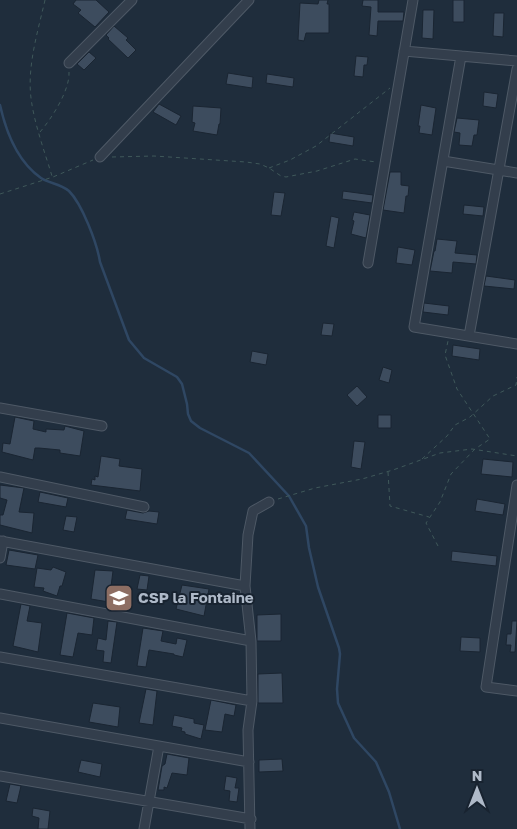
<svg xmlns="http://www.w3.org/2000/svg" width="517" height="829" font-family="'Golos Text',sans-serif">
  <rect width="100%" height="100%" fill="#1f2d3c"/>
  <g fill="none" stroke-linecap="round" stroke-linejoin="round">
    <path stroke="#2f4763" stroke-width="2.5" d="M0 105C6 132 18 162 41 178 50 184 59 183 69 191 82 204 97 243 100 262L129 340 144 358 177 377 182 384 187 404 188 414 191 421 200 428 249 453 289 496 306 526 309 548 318 587 339 648 340 654 337 689 338 703 354 738 376 762 389 792 400 829"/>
  </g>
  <path fill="#3d4c5e" stroke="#1a2532" d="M76 0H96L109 12 95 27 78 13 81 10 73 4Z
    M319 0H328L327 4H329V33H306L304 41 298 40 300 3 318 4Z
    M363 0H378V12H404L403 21H378L377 36 369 35 371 7 362 6Z
    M453 0H464V22H453Z
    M423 10H434L433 39 422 38Z
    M494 13H504L503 37 493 36Z
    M114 26 128 38 126 40 136 50 128 58 108 39 109 38 106 35Z
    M89 52 96 58 84 70 77 64Z
    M356 56 368 57 367 65H364L363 77 354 76Z
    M228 73 253 77 252 88 226 84Z
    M267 74 294 78 293 87 266 83Z
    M484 92 498 94 496 108 483 106Z
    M159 104 181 116 176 125 153 112Z
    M421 105 436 108 432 135 419 133 420 126H418Z
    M193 106 221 108 220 124H219L217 135 193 131 195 123 192 122Z
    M457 118 479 120 477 135H474L472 146 459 145 460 133 454 132Z
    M330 133 354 137 353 146 329 142Z
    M390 172H401V185L409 186 408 196H406L404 213 383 210Z
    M343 191 373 195 372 203 342 199Z
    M274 192 285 193 281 216 271 215Z
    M464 205 484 207 483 216 463 214Z
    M354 212 370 215 366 238 351 234 354 221 352 220Z
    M331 216 339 218 334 248 326 246Z
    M437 239 457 241 455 253 477 255 476 264 453 262 452 273 430 271 434 251H435Z
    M398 247 415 250 412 265 396 263Z
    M486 276 515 280 514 289 484 286Z
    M424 303 449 306 448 315 423 312Z
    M323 323 334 324 332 336 321 335Z
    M453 345 480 349 479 360 452 356Z
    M252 351 268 354 266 365 250 362Z
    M383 367 392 370 389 383 379 380Z
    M357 386 367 397 357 406 347 395Z
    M378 415H391V428H378Z
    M15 417 34 421 33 429 46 432V429L64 430 65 426 84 431 80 456 60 453V450L39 448H35L33 460 2 452 3 443 10 444Z
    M354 441 365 442 361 469 351 467Z
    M101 456 120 459 119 466 142 469 140 491 91 485 92 479 95 480V476L98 477Z
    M483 459 513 462 512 477 481 474Z
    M0 485 24 488 19 512 34 513 32 533 0 525V515H3L7 500 0 498Z
    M40 492 68 498 66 507 38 502Z
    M477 499 505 504 503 515 475 511Z
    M127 510 143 513 149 511 159 512 157 524 125 519Z
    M66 516 77 517 74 532 63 530Z
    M9 550 38 555 35 569 6 565Z
    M452 551 497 556 496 566 451 561Z
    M53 567 66 572 62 586H60L57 596 43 591 44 588 34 587 37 568 51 570Z
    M95 570 113 571 109 602 91 599Z
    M140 575 149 576 147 590 137 589Z
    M182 585 209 589 204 616 176 609Z
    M21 604 30 606 27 621 42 623 38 652 13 646Z
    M67 613 94 618 92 635 78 633 73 657 60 655Z
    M281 614V641H257V615Z
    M108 621 117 622 111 663 103 662 104 651 96 650 98 638 106 640Z
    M512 621H517L515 652H510L511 645H506L507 634H511Z
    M143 628 163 631 161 641 176 644 177 638 187 640 183 657 174 655V654L149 650 146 667 137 666Z
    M461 637 480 638V652L460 651Z
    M282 673 283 703H258V674Z
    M146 689 157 691 153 725 139 723Z
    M211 700 236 705 234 716 225 714 222 732 205 730Z
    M93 703 120 707 118 727 89 722Z
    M174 715 194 719V723L204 725 201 739 185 734V732L181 731 182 728 172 726Z
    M167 754 189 758 187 775 172 773 167 788 164 787V790H158L162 766 165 764Z
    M282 759 283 771 259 772V760Z
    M81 760 102 764 100 777 78 772Z
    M226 776 237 778 235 788H239L237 802 229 801 230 791 224 790Z
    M10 784 21 786 17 803 6 801Z
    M33 808 50 811 48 829H38L39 818 32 816Z"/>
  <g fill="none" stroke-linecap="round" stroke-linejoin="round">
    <defs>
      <path id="minor" d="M404 51 517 61
        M461 56 414 327 517 344
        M69 63 132 0
        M100 157 249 0
        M443 161 517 173
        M368 263 413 0
        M469 336 517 69
        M0 408 102 426
        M0 477 144 507
        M517 485 486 687 517 691
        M0 541 245 586
        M0 558 3 541
        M0 594 251 641
        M0 657 252 701
        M0 718 249 762
        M0 776 251 819
        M144 829 159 746
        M250 829 248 730 252 701 251 641 245 586 248 535 253 511 269 502"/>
    </defs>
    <use href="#minor" stroke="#4e5966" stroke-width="11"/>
    <path stroke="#3f585a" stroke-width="1" stroke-dasharray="4 4" stroke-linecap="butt" d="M45 0C38 31 27 66 31 98 34 123 45 153 52 176
      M40 132C52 118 70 90 69 72
      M112 157 154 156 246 162 260 164 269 168 281 176 286 177 317 171 355 159 376 162
      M269 168 290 160 316 146 390 88
      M0 194 53 177 93 160
      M422 459 447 436 455 425 470 417 493 396 516 385 517 377
      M388 472 390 506 429 517
      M278 499 315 488 362 479 393 470 440 453 472 449 517 456
      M438 546 426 523 440 502 451 474 475 449 490 439 457 389 445 355 448 341"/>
    <use href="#minor" stroke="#333e4c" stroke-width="9"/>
  </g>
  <defs>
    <symbol id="school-square" viewBox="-11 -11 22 22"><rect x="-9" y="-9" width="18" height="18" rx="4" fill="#8d6e63" stroke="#182330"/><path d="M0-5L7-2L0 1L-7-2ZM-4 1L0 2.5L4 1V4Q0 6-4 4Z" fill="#fff"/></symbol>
  </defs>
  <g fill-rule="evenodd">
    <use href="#school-square" x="103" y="582" width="32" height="32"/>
  </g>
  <g text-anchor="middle" stroke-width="4" stroke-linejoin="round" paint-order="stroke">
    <g font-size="15" font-weight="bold" fill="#aeb9c8" stroke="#182330" text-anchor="start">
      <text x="138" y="603">CSP la Fontaine</text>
    </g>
  </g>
  <g transform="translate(477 789)" stroke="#182330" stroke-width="4" paint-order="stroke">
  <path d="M0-4L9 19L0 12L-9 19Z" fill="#aeb9c8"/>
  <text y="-8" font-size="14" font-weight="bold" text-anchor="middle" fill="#aeb9c8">N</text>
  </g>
</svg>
